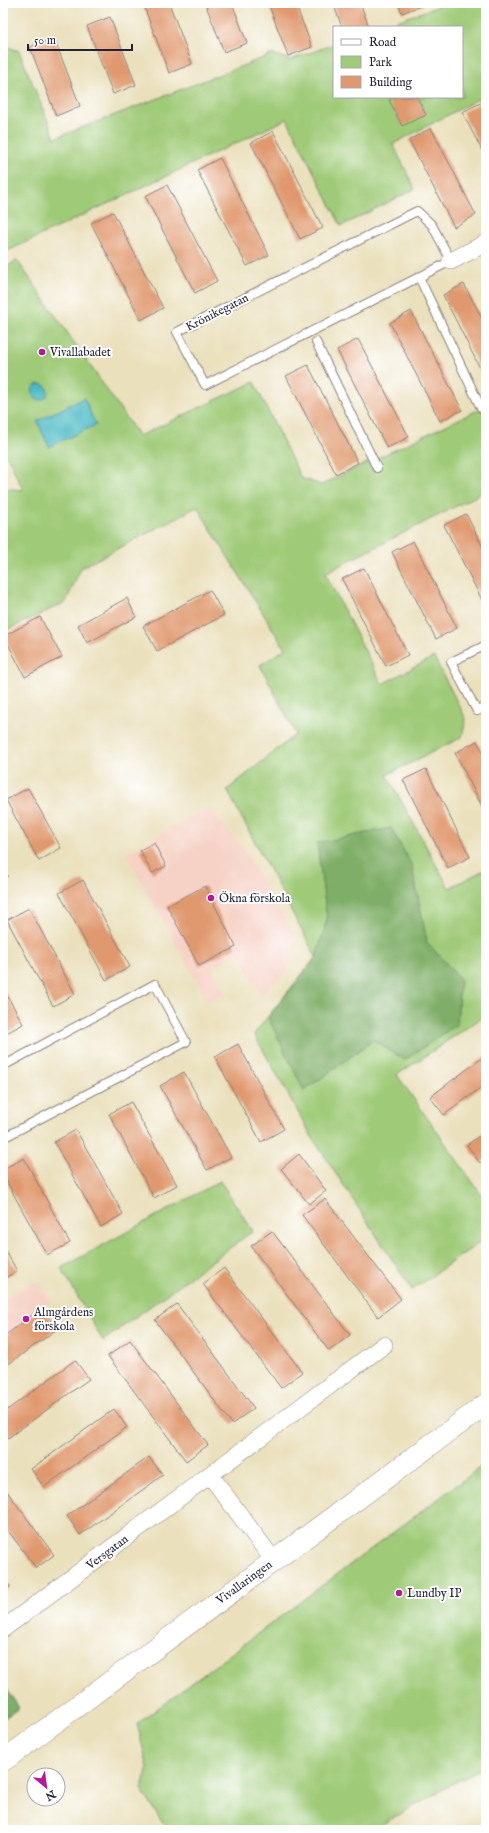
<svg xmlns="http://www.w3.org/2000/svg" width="489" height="1833" font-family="'IM FELL English',serif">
  <rect width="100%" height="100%" fill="#fff"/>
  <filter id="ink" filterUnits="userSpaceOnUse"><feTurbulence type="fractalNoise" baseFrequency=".025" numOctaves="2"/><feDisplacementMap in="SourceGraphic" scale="8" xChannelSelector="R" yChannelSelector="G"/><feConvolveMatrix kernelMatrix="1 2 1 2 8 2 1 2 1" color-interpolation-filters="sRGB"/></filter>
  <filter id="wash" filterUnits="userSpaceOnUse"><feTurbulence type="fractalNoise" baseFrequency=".012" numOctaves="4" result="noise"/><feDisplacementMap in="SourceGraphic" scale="16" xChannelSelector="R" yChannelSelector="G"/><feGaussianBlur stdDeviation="0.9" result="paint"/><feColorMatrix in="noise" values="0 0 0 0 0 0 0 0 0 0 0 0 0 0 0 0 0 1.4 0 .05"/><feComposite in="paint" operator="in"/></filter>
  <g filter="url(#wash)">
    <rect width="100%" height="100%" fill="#eae0bc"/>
    <path fill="#f6d1c5" d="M208 807 243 848 298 942 287 971 261 995 238 953 211 968 225 993 208 1002 126 854Z
      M34 1282 39 1283 51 1302 42 1308 57 1329 3 1368V1299Z"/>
    <path fill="#9fca77" stroke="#607659" d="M438 3H486V95L393 144 415 189 341 226 287 119 3 253V45L19 51 55 138 273 54 290 60 334 44V97H462V27H380L439 6Z
      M17 260 139 436 254 382 301 478 321 485 486 406V491L325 573 382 684 434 657 466 719 462 737 387 775 449 888 486 869V1015L397 1075 486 1201V1238L412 1290 312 1137 254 1034 316 957 227 790 296 734 260 665 285 649 197 507 81 568 66 602 3 632V488L23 490 3 447V269Z
      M220 1181 253 1231 103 1341 61 1268Z
      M486 1463V1765L372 1830H167L141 1789 148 1768 137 1724Z"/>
    <path fill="#7fae68" stroke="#506852" d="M391 828 412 866 427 942 460 979 457 1024 405 1060 373 1040 304 1091 268 1017 316 957 327 920 317 843Z
      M3 1683 19 1708 3 1719Z"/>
    <path fill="#4ab9c4" stroke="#366e80" d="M32 392a8 8 0 1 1 16 0a8 8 0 1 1-16 0Z
      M84 398 96 425 49 447 37 421Z"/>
    <g id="blocks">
      <path fill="#e0996e" d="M147 3H169L192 64 169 73 143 4Z
        M205 3H232L247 43 224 52Z
        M268 3H295L312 47 288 56Z
        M333 3H360L368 24 362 27H342Z
        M398 3H428L402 13Z
        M110 17 136 85 113 94 87 26Z
        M54 38 80 106 56 116 30 47Z
        M396 97H417L426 115 402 126 389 100Z
        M485 101 486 103V158L462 112Z
        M431 128 476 215 454 227 409 140Z
        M273 131 323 228 300 239 251 143Z
        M220 158 269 255 247 266 197 170Z
        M167 185 217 281 195 293 145 196Z
        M113 212 163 308 141 320 91 223Z
        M464 284 486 326V380L443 295Z
        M411 311 462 410 440 421 390 323Z
        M358 339 409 437 387 448 337 350Z
        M308 365 358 463 336 474 286 376Z
        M466 514 486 553V608L444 525Z
        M413 541 457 628 436 639 392 552Z
        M364 568 408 655 386 666 342 579Z
        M210 590 224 615 157 651 143 626Z
        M127 598 136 617 87 643 78 625Z
        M40 617 62 657 25 677 4 636Z
        M477 741 486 758V814L455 753Z
        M426 769 470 857 448 868 403 780Z
        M28 788 61 848 39 861 6 800Z
        M154 843 166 866 152 873 140 850Z
        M3 867 8 876 3 879Z
        M83 880 130 967 106 980 59 893Z
        M205 886 236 947 199 966 167 906Z
        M29 908 75 994 53 1006 7 920Z
        M3 988 23 1024 3 1035Z
        M238 1044 284 1129 261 1142 215 1057Z
        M486 1055V1084L444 1115 430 1097Z
        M184 1072 231 1157 207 1170 160 1086Z
        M131 1102 177 1185 154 1198 109 1114Z
        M76 1130 123 1214 101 1227 54 1142Z
        M486 1131V1159L480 1163 467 1145Z
        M299 1154 326 1191 309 1204 281 1169Z
        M24 1158 70 1243 47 1255 3 1175V1169Z
        M325 1199 401 1299 378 1317 302 1215Z
        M272 1231 350 1335 329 1351 251 1246Z
        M3 1246 17 1271 3 1279Z
        M224 1268 302 1372 281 1388 203 1284Z
        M177 1304 254 1408 232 1424 155 1320Z
        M42 1308 57 1329 3 1368V1337Z
        M130 1340 208 1445 186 1461 108 1356Z
        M75 1360 89 1379 8 1438 3 1431V1413Z
        M114 1409 127 1427 44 1487 31 1469Z
        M149 1457 163 1475 80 1535 67 1516Z
        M3 1486 54 1555 36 1568 3 1524Z
        M3 1577 10 1587 3 1592Z"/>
    </g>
  </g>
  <g filter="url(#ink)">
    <use href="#blocks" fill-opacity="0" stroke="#86817c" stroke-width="1"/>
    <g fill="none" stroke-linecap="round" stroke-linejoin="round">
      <defs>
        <path id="service" d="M417 211 432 225 451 261 205 385 177 332Z
          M419 277 481 408
          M316 342 377 468
          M486 645 451 662 477 711 486 707
          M3 1066 155 984 186 1042 3 1138"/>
        <path id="minor" d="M451 261 486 243
          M210 1475 274 1561
          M3 1629 384 1345"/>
        <path id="tertiary" d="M3 1761 486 1404"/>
      </defs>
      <use href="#service" stroke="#86817c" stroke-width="10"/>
      <use href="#minor" stroke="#86817c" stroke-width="18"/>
      <use href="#tertiary" stroke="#86817c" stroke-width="22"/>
      <use href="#service" stroke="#fff" stroke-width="8"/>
      <use href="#minor" stroke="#fff" stroke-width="17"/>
      <use href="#tertiary" stroke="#fff" stroke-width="21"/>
    </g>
  </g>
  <g fill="#b5179e" stroke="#fff" stroke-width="1.5">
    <circle cx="42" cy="352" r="4"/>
    <circle cx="211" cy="898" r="4"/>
    <circle cx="26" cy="1319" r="4"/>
    <circle cx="399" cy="1593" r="4"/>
  </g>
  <g text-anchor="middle" stroke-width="4" stroke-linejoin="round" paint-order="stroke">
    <g font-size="12" fill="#22223b" stroke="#fff">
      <text transform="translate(217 312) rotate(-27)" y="4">Krönikegatan</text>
      <text transform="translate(107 1552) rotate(-37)" y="4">Versgatan</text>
      <text transform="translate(244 1582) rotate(-36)" y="4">Vivallaringen</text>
    </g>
    <g font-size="12" fill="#22223b" stroke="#fff" text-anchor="start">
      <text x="50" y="356">Vivallabadet</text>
      <text x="219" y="902">Ökna förskola</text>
      <text x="34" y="1316">Almgårdens<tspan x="34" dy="14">förskola</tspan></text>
      <text x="407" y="1597">Lundby IP</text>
    </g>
  </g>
  <rect width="489" height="1833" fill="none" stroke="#fff" stroke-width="16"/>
  <rect x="333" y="26" width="130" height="72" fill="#ffffff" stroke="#a7a7b1"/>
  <rect x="341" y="39" width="20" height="6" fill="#ffffff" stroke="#a7a7b1"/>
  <text x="369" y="46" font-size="12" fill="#22223b">Road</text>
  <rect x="341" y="56" width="20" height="12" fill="#9fca77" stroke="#a7a7b1"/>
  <text x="369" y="66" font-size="12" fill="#22223b">Park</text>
  <rect x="341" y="76" width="20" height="12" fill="#e0996e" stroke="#a7a7b1"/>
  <text x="369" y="86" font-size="12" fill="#22223b">Building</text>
  <g transform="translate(46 1787) rotate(151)"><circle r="19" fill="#ffffff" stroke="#a7a7b1"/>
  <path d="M0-3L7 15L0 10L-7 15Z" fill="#b5179e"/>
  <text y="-6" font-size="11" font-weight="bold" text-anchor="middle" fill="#22223b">N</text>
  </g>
  <path d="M28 44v6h104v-6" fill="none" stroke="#22223b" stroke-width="2"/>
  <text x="34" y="44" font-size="12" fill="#22223b" stroke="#ffffff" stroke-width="3" paint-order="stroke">50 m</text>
</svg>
